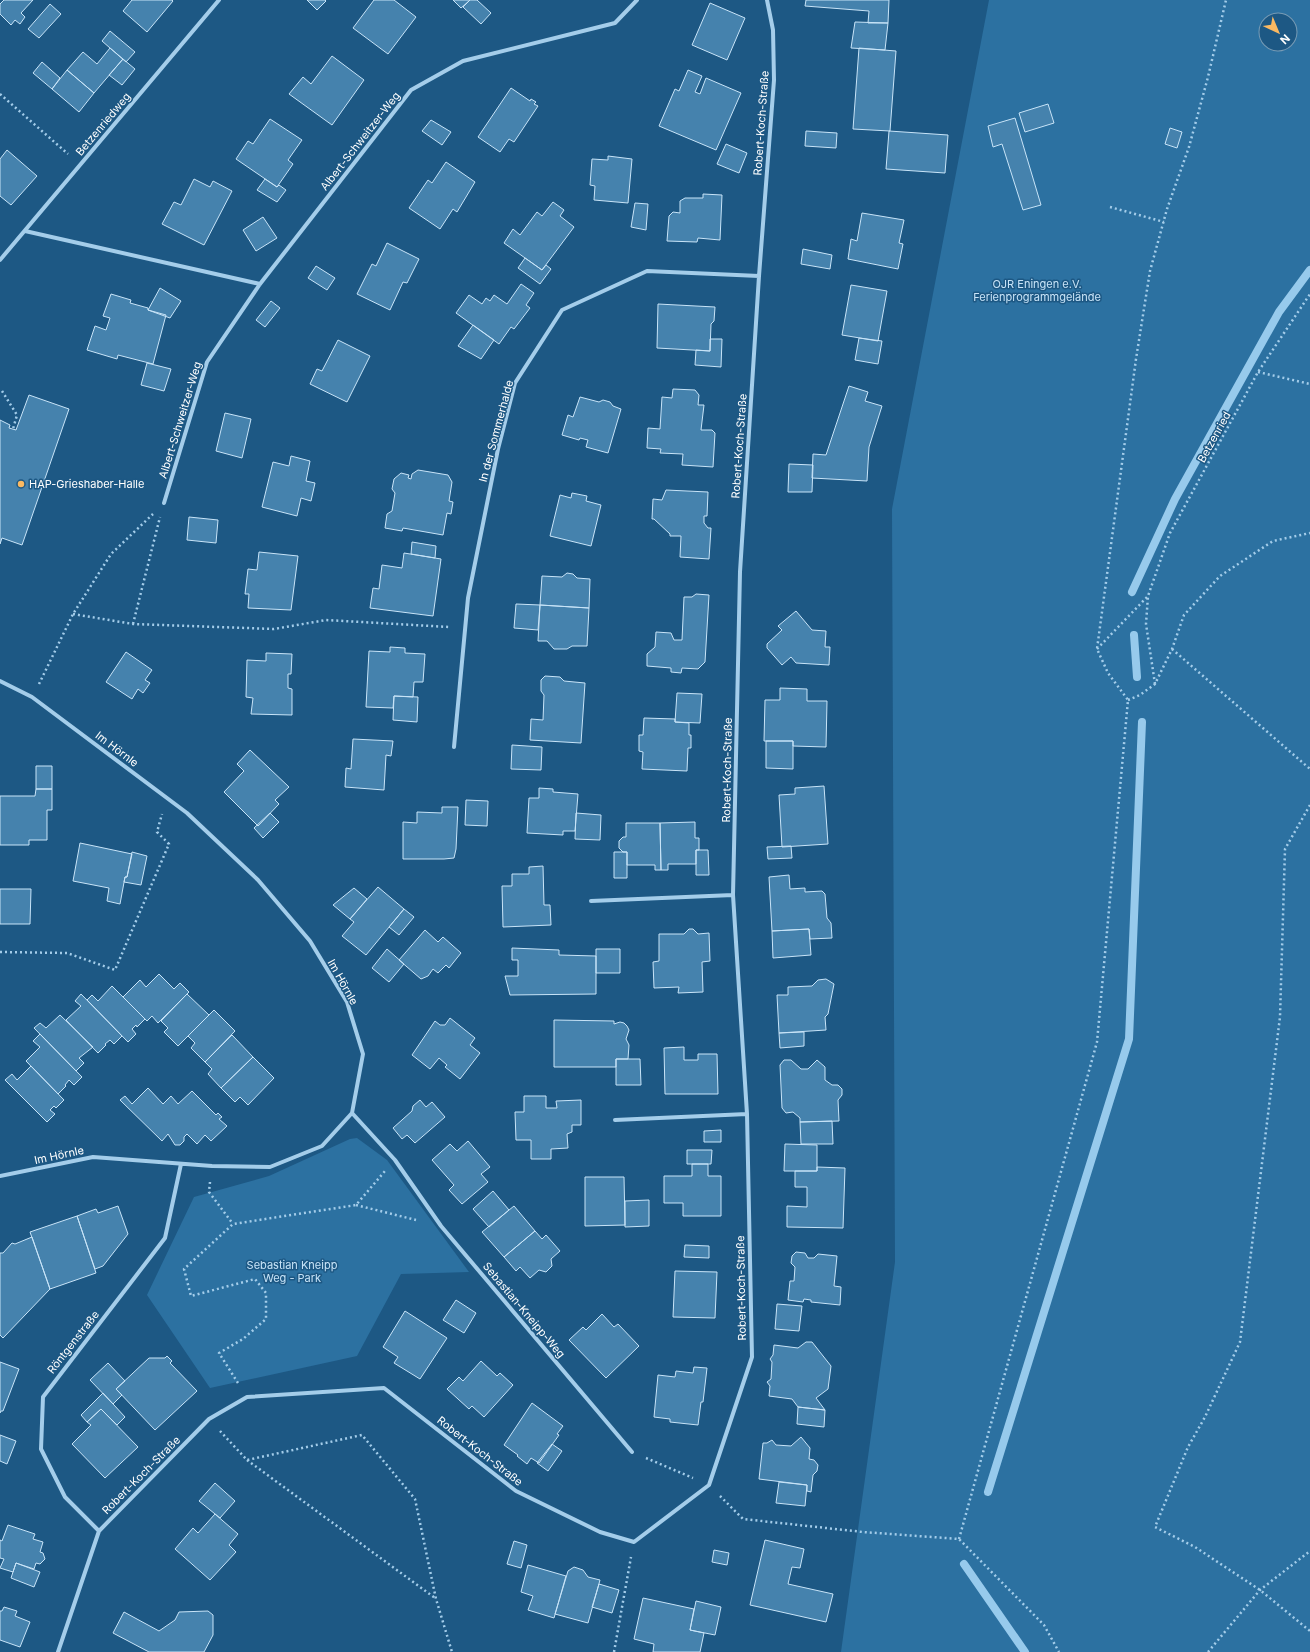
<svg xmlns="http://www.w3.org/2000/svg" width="1310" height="1652" font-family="Inter,sans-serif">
  <rect width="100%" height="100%" fill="#1d5884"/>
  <path fill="#2c71a1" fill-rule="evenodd" d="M989 0H1310V1652H841L895 1262 892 509ZM1266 20H1290V44H1266Z
    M357 1138 387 1160 469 1272 401 1274 357 1356 210 1388 147 1295 194 1197 269 1176 350 1139Z"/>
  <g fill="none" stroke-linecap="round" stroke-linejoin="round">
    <path stroke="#97caec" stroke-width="8" d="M1132 592 1175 499 1279 312 1310 270
      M1134 635 1137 677
      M988 1492 1129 1039 1142 722
      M964 1564 1025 1652"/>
  </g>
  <path fill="#4582ad" stroke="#c8e4f8" d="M4 0H33L21 13 25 17 20 24 15 20 11 25 0 14V4Z
    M132 0H172L173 1 147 32 123 11Z
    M307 0H325L326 1 317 10Z
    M374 0H394L416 17 388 54 353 28Z
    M453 0H470L461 8Z
    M470 0H477L491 13 481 24 463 7Z
    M806 0H889L888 23H868L869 11 805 6Z
    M710 3 745 18 727 60 692 45Z
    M50 4 61 14 39 38 28 29Z
    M855 22 888 23 885 50 851 48Z
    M110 31 135 52 126 62 102 41Z
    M110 48 123 59 94 93 67 70 83 52 97 64Z
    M859 48 896 51 890 131 853 129Z
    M332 56 364 80 332 125 289 94 303 77 311 84Z
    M123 59 135 69 122 85 109 75Z
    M42 62 60 78 52 89 33 73Z
    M67 70 94 93 79 112 52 89Z
    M688 70 702 76 695 92 700 94 706 78 741 93 716 150 659 126 675 89 679 91Z
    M511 88 530 101 531 99 536 102 534 104 538 106 514 142 509 139 500 152 478 137Z
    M1048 104 1054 123 1025 132 1019 113Z
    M1015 118 1041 205 1023 210 1002 144 993 147 988 126Z
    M270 119 302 140 288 160 293 164 277 187 236 159 248 141 253 144Z
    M431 120 451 132 442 145 422 131Z
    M1170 128 1182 132 1177 148 1165 144Z
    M806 131 837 133 836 148 805 146Z
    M889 131 948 135 945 173 886 169Z
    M726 144 747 153 739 173 717 164Z
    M7 150 37 176 11 205 0 196V159Z
    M608 156 632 159 628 203 594 200 595 186 590 185 592 159 608 160Z
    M446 162 475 182 457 212 453 209 440 229 409 208 428 180 432 183Z
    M194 179 210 187 213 181 232 191 204 245 162 224 174 202 181 205Z
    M265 179 277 187 279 185 286 190 277 202 257 190Z
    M703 194 722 195 720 240 698 238 697 242 667 241 669 216 673 212 680 213V201L685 198H703Z
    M553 202 564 210 560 216 574 227 542 270 504 243 513 229 520 235 537 212 542 216Z
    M635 203 648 204 646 230 631 227Z
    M862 213 904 220 899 243 903 244 898 269 848 259 851 239 857 241Z
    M263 217 277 238 256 251 243 230Z
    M387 243 419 259 407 283 403 282 390 310 357 294 372 264 376 266Z
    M803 249 832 255 830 269 801 264Z
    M525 258 542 270 546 265 551 269 540 284 518 268Z
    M316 266 335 278 327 290 308 278Z
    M521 284 534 293 526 305 530 308 514 329 511 327 499 344 456 313 469 295 482 304 486 298 490 301 494 295 507 304Z
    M851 285 887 291 878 341 842 335Z
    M160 288 181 301 170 318 148 310Z
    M111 294 131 300 130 303 148 308V310L166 315 153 364 118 355 117 359 87 350 95 326 106 330 110 318 103 316Z
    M271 301 280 308 265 327 256 320Z
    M658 304 715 307 714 321 711 324 710 351 657 348Z
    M473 325 494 340 481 359 458 346Z
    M859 338 882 341 878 364 855 360Z
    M710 339H722L721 367 695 365 696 350 710 351Z
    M338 340 370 356 347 402 310 384 317 369 322 371Z
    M147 363 171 369 164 391 141 385Z
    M849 386 868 392 865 401 882 406 869 447 867 481 812 478 813 454 826 455Z
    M673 389 695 390 699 395 698 405H704L701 430H712L715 433 713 467 682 465 683 454 660 453 661 449 647 448 648 428 660 429 662 397 672 398Z
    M29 395 69 409 22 545 2 538 0 544V420L10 425 9 428 16 430Z
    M580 397 599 402 603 400 610 402 613 406 621 409 608 453 586 447 588 440 580 438 579 440 562 435 568 415 573 417Z
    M225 413 251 419 242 458 216 451Z
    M291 456 310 461 306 481 315 483 311 501 301 498 297 516 262 507 273 462 289 466Z
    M789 464 813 465 812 492H788Z
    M418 470 448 475 452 482 449 501 453 502 451 514 447 513 443 535 403 528 402 531 385 528 387 514 392 511 395 493 392 489 394 479 401 473 409 475 408 478 411 479 412 474Z
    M666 490 708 492 707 516H704V523L708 528H711L709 559 680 557 681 536H670V534L654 519H652L653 499 662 500Z
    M572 493 587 496 586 501 601 505 591 546 550 536 560 495 571 498Z
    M189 517 218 520 216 543 187 540Z
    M412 542 436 546 435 558 411 554Z
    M259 552 298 556 291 610 248 608 249 594H245L248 569 257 570Z
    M404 553 441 559 433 616 370 608 373 588 379 589 382 565 402 568Z
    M567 573 573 574 577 578 590 579 589 608 540 605 542 576 562 577Z
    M696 594 709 595 705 662 698 669 682 668 681 673 671 672V668L647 666V654L655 647 656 632 671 633 674 640H682L684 597H692Z
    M516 604 540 605 538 630 514 628Z
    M540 605 589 608 587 646H572L567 649H554L547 641H538Z
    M796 611 812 630 826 631 825 647H830L829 665 796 663 791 657 782 665 767 648V644L782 630 778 626Z
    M390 647 405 648V653L425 654 423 682H414L413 697 394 696 393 708 366 707 369 651 390 652Z
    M126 652 152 670 145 680 150 683 143 693 138 689 132 699 106 682Z
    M266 653 292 654 291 674H288V688L292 689V715L251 714 253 698 246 697 247 660 266 661Z
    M545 676 560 677 564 681 585 683 581 743 530 740 531 719 543 720 544 695 541 691V680Z
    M780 688 807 689V701H827L826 747 793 746V741H764L765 700H780Z
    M677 693 702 694 700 723 675 722Z
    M394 696 418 697 417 722 393 720Z
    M644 718 675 719V722L689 723V735H691V748H688L687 771 642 769 643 752 639 751V735H643Z
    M353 739 393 741 391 756 386 755 384 790 345 787 346 768 351 769Z
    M766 741H793V769L766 768Z
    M512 745 542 747 541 770 511 769Z
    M250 750 289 787 275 800 279 804 258 826 224 792 244 771 237 764Z
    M36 766H52V789H36Z
    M824 786 828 844 782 847 779 795 795 794V788Z
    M539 788 553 789V792L578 794 575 831H563V835L527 833 529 798H539Z
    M36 789H52V810H47V840H29V845H0V796H35Z
    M466 800 488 801 487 826 465 825Z
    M442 807H458L456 849 454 858 444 859H403V822L417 823V812L442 813Z
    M270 813 279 822 263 838 254 828Z
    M576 813 601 815 600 840 575 839Z
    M695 822V838H699V850H696V864H668V870H661L660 823Z
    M626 823H660L661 870H655V865H627V852H623L619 848V841L623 837H626Z
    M80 843 132 854 127 877H125L120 904 107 901 109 888 73 881Z
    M791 846 792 858 768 859 767 847Z
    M696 850H708L709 875H696Z
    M132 852 147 856 141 885 124 882 125 877H127Z
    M614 852H627V878H614Z
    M543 866 544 905H550L551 925 503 927 502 886H512V874H529V867Z
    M789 875 790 889 805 888V892L822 891 825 894 827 918 831 923 832 938 810 939 809 929 772 931 769 877Z
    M378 887 404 909 366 955 342 936 354 922 350 919Z
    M354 888 367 899 350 919 333 905Z
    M0 889H31L30 924H0Z
    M404 909 414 917 399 935 389 927Z
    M689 929H693L698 934 709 933 710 961 702 962 703 992 678 993 679 987 654 988 653 962 659 961V934H684Z
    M809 929 811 955 773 958 772 931Z
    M425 930 438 942 443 937 461 953 449 968 446 965 438 973 433 969 428 976 421 979 399 960Z
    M512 948 559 950V955L596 956V994L510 995 505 976H518V960H512Z
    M387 949 404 964 389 982 372 968Z
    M596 949H620V973H596Z
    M159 974 174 989 180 983 189 992 158 1023 152 1016 147 1021 123 997 140 980 146 987Z
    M826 979 834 984 828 1014 825 1017 826 1030 779 1033 777 995H788V987L812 986 818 980Z
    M112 986 145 1019 137 1027 136 1025 132 1029 136 1034 128 1042 87 1000 92 995 98 1001Z
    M81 994 122 1036 114 1044 110 1040 105 1044 106 1045 98 1053 66 1020 81 1006 75 1001Z
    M187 994 209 1015 178 1046 164 1032 168 1028 161 1021Z
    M214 1010 235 1031 205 1062 191 1048 195 1043 188 1036Z
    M60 1015 93 1047 79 1058 84 1063 76 1071 34 1028 40 1023 46 1028Z
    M450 1018 475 1038 470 1045 480 1053 460 1079 445 1067 447 1065 439 1058 430 1069 412 1055 435 1021 440 1025H445Z
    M554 1020 614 1021V1024L620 1022 624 1023 627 1026 629 1030 626 1039 629 1045 628 1059H616V1067H554Z
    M804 1032V1046L780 1048 779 1033Z
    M40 1034 82 1077 74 1085 69 1080 65 1085 66 1086 58 1094 26 1061 40 1047 33 1041Z
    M232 1035 253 1057 221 1088 208 1074 212 1069 205 1062Z
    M684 1047V1060H698V1054H717L718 1094H665L664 1048Z
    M253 1057 274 1078 248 1105 240 1097 235 1102 221 1088Z
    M616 1059H640L641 1085H616Z
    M784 1060H791L801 1069H808L817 1060 825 1067V1080L832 1085H838L842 1089V1095L838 1100 839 1121 800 1122V1118L793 1112 786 1113 782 1108 780 1065Z
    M31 1066 64 1100 56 1108 54 1106 50 1110 55 1114 47 1122 5 1080 12 1074 17 1080Z
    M148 1088 163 1104 171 1096 178 1104 192 1091 216 1115 218 1113 222 1117 219 1119 227 1126 211 1141 205 1135 197 1144 187 1134 184 1137V1141L180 1145H175L168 1134 162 1141 120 1100 125 1096 132 1104Z
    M524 1096H546V1108H557L556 1101 581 1100V1125H572V1132L567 1134 568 1148 551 1149V1159H531V1140H516L515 1112H524Z
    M420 1100 426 1107 432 1102 445 1117 415 1143 407 1135 402 1139 393 1128 412 1111 413 1106Z
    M832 1121 833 1144H801L800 1122Z
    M721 1130V1142H704V1131Z
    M468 1141 490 1167 481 1174 488 1182 462 1204 449 1190 454 1185 432 1160 450 1144 457 1151Z
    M785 1144 817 1145V1171H784Z
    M687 1150H712L711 1164H687Z
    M692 1164H708V1176H721V1216H683V1203H664V1176H692Z
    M817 1167 845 1168 843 1228 787 1227V1206L807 1207V1187H795V1171H817Z
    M585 1177H624L625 1225 585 1226Z
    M493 1191 509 1210 489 1227 473 1209Z
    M649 1200V1226L625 1227V1201Z
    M118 1206 128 1234 103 1266 95 1269 77 1216 96 1209 98 1213Z
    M514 1206 535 1231 504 1257 482 1232Z
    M77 1216 96 1273 50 1289 30 1232Z
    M535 1231 542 1239 546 1235 560 1251 551 1259 552 1266 546 1272 539 1270 530 1278 520 1267 516 1271 504 1257Z
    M32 1237 50 1289 3 1338 0 1335V1253H3L12 1243 15 1244Z
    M685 1245 709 1246V1258L684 1257Z
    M796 1252 805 1253 808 1258H814L818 1254 837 1256 834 1286 841 1287 840 1305 811 1302V1300L804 1299 803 1302 788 1300 790 1281H794L795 1267 791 1263 792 1256Z
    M675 1271 717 1272 715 1318 673 1317Z
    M456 1300 476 1313 464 1333 443 1320Z
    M777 1304 802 1306 799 1331 775 1329Z
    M405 1311 447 1338 420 1379 394 1363 398 1357 383 1347Z
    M602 1314 614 1327 618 1324 639 1346 606 1378 569 1340 583 1327 586 1330Z
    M806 1342H812L831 1366 828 1389 816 1398 825 1410 798 1407 792 1399 769 1396 770 1386 767 1382 771 1379 772 1362 770 1359 773 1355 774 1345 798 1348Z
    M167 1356 172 1361 170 1363 197 1391 155 1430 116 1389 149 1358H165Z
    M481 1361 497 1376 500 1373 513 1385 484 1417 472 1406 469 1409 447 1389 459 1377 463 1381Z
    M0 1362 19 1369 3 1411H1L0 1413Z
    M108 1363 125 1381 116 1389 122 1395 113 1404 90 1380Z
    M694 1367 707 1368 703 1402H701L698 1425 670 1422V1419L654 1417 658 1375 675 1377 676 1371 693 1373Z
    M103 1393 125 1417 117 1425 101 1409 87 1422 81 1415Z
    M532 1403 563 1426 557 1434 559 1435 539 1463 531 1458 527 1464 517 1456 518 1455 504 1445Z
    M798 1407 825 1410 824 1427 797 1424Z
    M101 1409 138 1447 105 1478 72 1444 91 1425 87 1422Z
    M0 1435 16 1441 7 1464 0 1461Z
    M801 1437 810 1448 809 1459 814 1460 818 1465 817 1471 813 1475 811 1492 807 1491V1485L759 1479 763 1443H767L772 1440 776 1445 791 1446Z
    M552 1444 562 1451 548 1471 537 1463Z
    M779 1482 807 1485 805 1506 776 1503Z
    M215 1483 235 1501 220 1518 199 1501Z
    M215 1514 238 1534 229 1545 236 1552 210 1580 175 1549 193 1528 198 1533Z
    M8 1525 35 1534 33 1539 43 1542 40 1552 43 1553 45 1559 40 1564 36 1563 34 1569 16 1563 13 1572 0 1568 4 1559 0 1558V1540L2 1541Z
    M765 1540 804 1549 800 1568 792 1567 788 1584 833 1594 826 1622 750 1605Z
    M514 1541 527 1545 521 1568 507 1564Z
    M714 1550 729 1553 727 1565 712 1562Z
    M16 1563 40 1572 34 1587 11 1578Z
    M528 1565 566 1576 554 1618 528 1610 533 1596 521 1592Z
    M574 1567 583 1570 588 1577 600 1580 588 1623 555 1614 568 1571Z
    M599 1584 619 1590 612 1613 592 1607Z
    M643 1598 694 1609 690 1630 704 1633 700 1652H653L654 1644 634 1639Z
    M696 1601 721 1607 715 1635 690 1630Z
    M4 1607 17 1611 15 1616 30 1622 20 1647 0 1640V1611H2Z
    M208 1611 213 1615V1635L204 1652H149L113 1633 124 1612 159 1631 175 1620 179 1612Z"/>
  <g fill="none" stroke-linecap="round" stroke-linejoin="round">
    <path stroke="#a4cdea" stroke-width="2.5" stroke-dasharray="2 3" stroke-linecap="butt" d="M0 94 68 154
      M1110 207 1164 222
      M1258 372 1310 384
      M2 391 17 415 13 429
      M73 614 133 624 274 629 326 620 449 627
      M133 624 160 517
      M1097 649 1148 596
      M1172 649 1310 769
      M39 684 73 614 111 554 153 514
      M1155 684 1146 624 1148 596 1170 533 1258 372 1310 294
      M1128 700 1140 695 1155 684 1172 649 1184 615 1220 576 1273 541 1310 533
      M1310 805 1285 849 1280 1017 1240 1342 1205 1417 1188 1447 1155 1527 1195 1547 1260 1590 1310 1631
      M0 952 67 953 115 970 169 844 157 832 162 814
      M210 1182 209 1192 233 1224
      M356 1205 416 1220
      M238 1383 219 1353 243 1339 266 1319V1293L255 1279 191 1296 184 1269 233 1224 356 1205 385 1171
      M220 1431 247 1460 362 1435 415 1499 436 1599 452 1652
      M646 1458 693 1478
      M247 1460 435 1598
      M720 1496 743 1519 863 1532 959 1539 1044 1625 1059 1652
      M959 1539 1097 1042 1128 700 1108 673 1097 649 1136 359 1150 271 1167 209 1189 147 1208 77 1226 0
      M614 1652 631 1557
      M1208 1652 1260 1590 1310 1551"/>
    <path stroke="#a4cdea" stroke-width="4" d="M25 231 260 284
      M0 260 219 0
      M164 503 207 362 260 284 411 90 463 61 615 23 637 0
      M0 681 32 697 187 813 258 880 310 941 347 1002 363 1054 352 1113 322 1146 270 1167 212 1166 93 1157 0 1176
      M454 747 468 598 498 449 515 383 562 310 647 271 759 276
      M591 901 733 895
      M352 1113 395 1160 441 1226 632 1452
      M615 1120 747 1114
      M99 1531 65 1497 41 1449 43 1397 165 1238 181 1164
      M58 1652 99 1531 209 1419 247 1397 384 1388 516 1491 600 1532 634 1542 709 1485 752 1357 747 1114 733 895 740 572 759 276 774 80 773 30 767 0"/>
  </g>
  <circle fill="#fab962" stroke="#1d5884" stroke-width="1.5" cx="21" cy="484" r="4"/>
  <g text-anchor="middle" stroke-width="3" stroke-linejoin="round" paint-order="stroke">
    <g font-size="11" fill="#fff" stroke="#1d5884">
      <text transform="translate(761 123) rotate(-86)" y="4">Robert-Koch-Straße</text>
      <text transform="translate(103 124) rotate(-50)" y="4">Betzenriedweg</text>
      <text transform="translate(360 141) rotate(-52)" y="4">Albert-Schweitzer-Weg</text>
      <text transform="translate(180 420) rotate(-73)" y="4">Albert-Schweitzer-Weg</text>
      <text transform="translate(496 431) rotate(-75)" y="4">In der Sommerhalde</text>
      <text transform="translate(1214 437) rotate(-61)" y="4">Betzenried</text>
      <text transform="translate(739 446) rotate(-86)" y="4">Robert-Koch-Straße</text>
      <text transform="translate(117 749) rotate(37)" y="4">Im Hörnle</text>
      <text transform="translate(727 770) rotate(-89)" y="4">Robert-Koch-Straße</text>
      <text transform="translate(343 982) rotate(61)" y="4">Im Hörnle</text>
      <text transform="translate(59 1155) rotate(-12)" y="4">Im Hörnle</text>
      <text transform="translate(741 1288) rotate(-91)" y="4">Robert-Koch-Straße</text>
      <text transform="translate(524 1310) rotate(50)" y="4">Sebastian-Kneipp-Weg</text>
      <text transform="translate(73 1342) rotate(-52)" y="4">Röntgenstraße</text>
      <text transform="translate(480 1451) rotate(38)" y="4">Robert-Koch-Straße</text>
      <text transform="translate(141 1475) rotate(-45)" y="4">Robert-Koch-Straße</text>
    </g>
    <g font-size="11" fill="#c8e4f8" stroke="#1d5884">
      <text x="1037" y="288">OJR Eningen e.V.<tspan x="1037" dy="13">Ferienprogrammgelände</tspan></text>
      <text x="292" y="1269">Sebastian Kneipp<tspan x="292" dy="13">Weg - Park</tspan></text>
    </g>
    <g font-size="11" fill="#fff" stroke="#1d5884" text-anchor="start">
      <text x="29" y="488">HAP-Grieshaber-Halle</text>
    </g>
  </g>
  <g transform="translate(1278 32) rotate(136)"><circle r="19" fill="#1d5884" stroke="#779bb5"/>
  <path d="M0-3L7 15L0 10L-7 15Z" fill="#fab962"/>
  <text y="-6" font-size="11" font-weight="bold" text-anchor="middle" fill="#ffffff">N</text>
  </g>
</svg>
